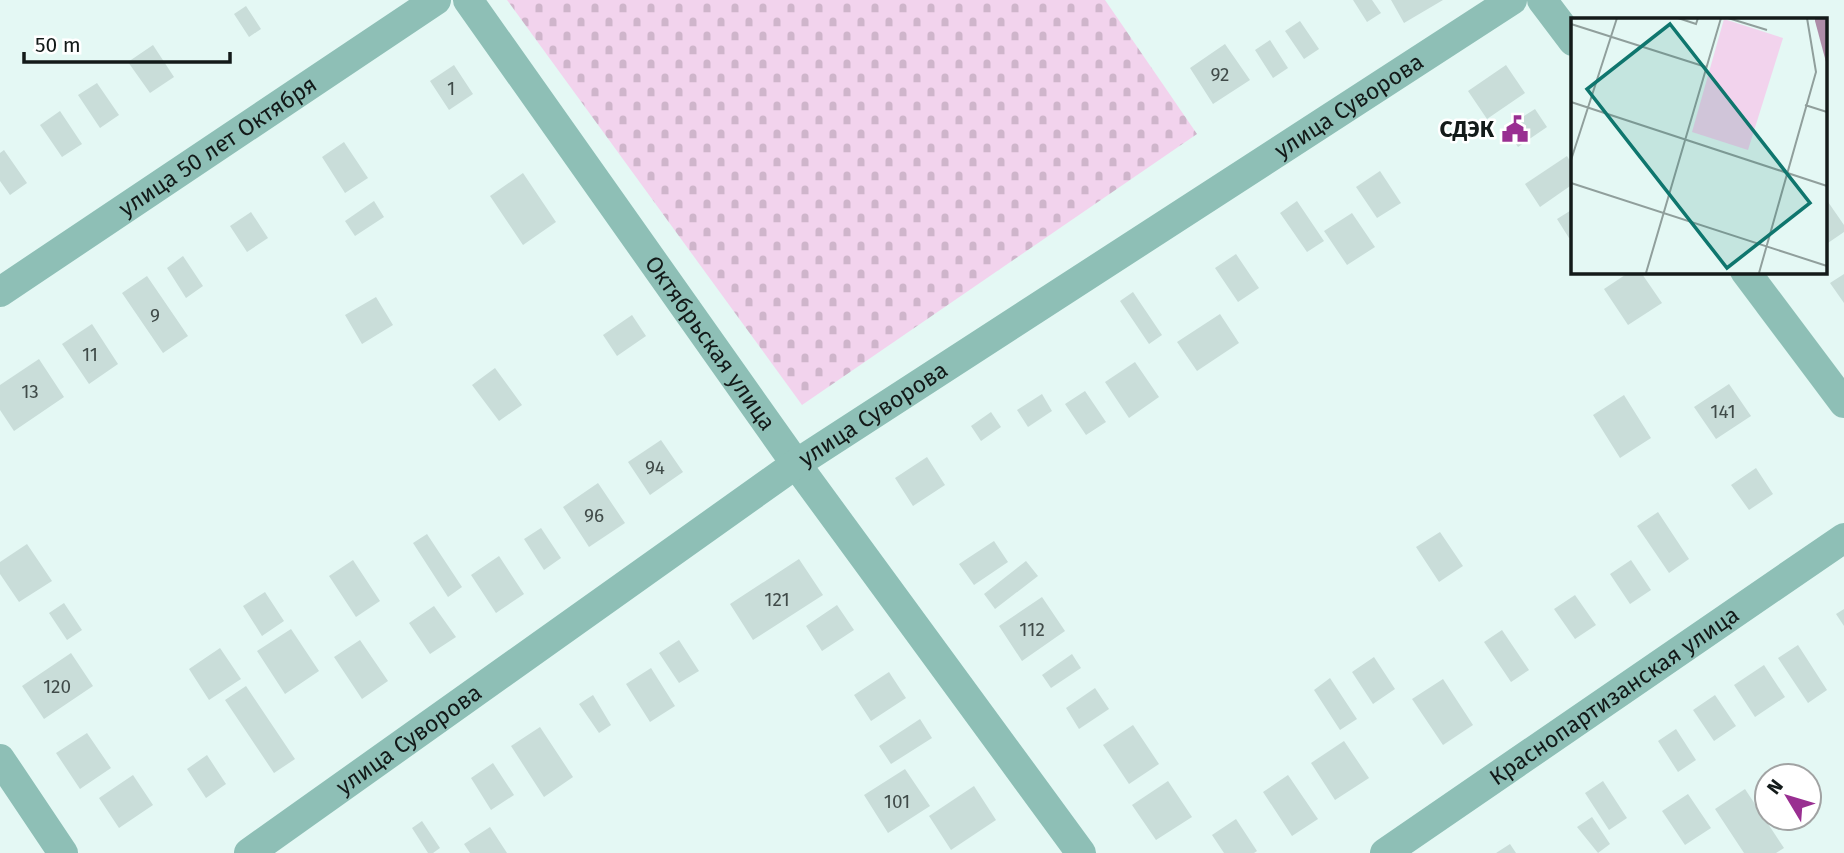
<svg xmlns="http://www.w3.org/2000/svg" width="1844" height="853" font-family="'Fira Sans',sans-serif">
  <defs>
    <pattern id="cemetery-stones" width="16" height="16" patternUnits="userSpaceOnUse" patternTransform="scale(1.75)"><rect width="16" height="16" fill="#f2d3ed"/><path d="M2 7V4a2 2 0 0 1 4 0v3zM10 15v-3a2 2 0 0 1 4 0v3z" fill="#cfb5cb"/></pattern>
  </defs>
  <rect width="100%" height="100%" fill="#e4f8f4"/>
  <path fill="url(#cemetery-stones)" d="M507 0H1105L1197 134 802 405Z"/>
  <path fill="#c9ddd9" d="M1353 0H1372L1381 13 1367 22Z
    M1391 0H1443L1404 23Z
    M246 6 261 29 249 37 234 14Z
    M1300 21 1319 49 1304 59 1285 31Z
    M1270 40 1288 68 1273 78 1255 50Z
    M1225 44 1250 80 1213 104 1190 68Z
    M153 45 174 77 150 93 128 62Z
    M454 65 473 94 449 110 430 81Z
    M1506 65 1525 93 1487 119 1468 91Z
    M97 83 119 115 100 128 78 95Z
    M1535 109 1547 127 1518 147 1505 128Z
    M60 111 82 144 62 157 40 125Z
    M344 142 368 178 345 193 322 157Z
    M4 150 27 183 10 195 0 181V153Z
    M1567 156 1573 166V184L1540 207 1525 184Z
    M1380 171 1401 203 1377 218 1356 187Z
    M523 173 556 222 523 245 490 196Z
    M1826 199 1844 225V232L1825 245Z
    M374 201 384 217 355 236 345 221Z
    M1297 201 1324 241 1307 252 1280 213Z
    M1573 209V236L1569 238 1557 219Z
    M251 212 268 238 247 252 230 226Z
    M1352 213 1375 247 1347 265 1324 231Z
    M1236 254 1259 288 1238 302 1215 268Z
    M183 256 203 286 186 298 167 268Z
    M1631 271H1640L1662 303 1628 325 1604 289Z
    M1844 274V303L1830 283Z
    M147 276 188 336 163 353 122 293Z
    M1133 292 1162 335 1149 344 1120 301Z
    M376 297 393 325 362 344 345 315Z
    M1220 314 1239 343 1197 371 1177 342Z
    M632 315 646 336 617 356 603 335Z
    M92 324 118 364 89 384 62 344Z
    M39 359 64 397 14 431 0 410V385Z
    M1135 362 1159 397 1129 418 1105 382Z
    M495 368 522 405 499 421 472 385Z
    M1729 384 1751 416 1716 439 1694 407Z
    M1085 391 1106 422 1086 435 1065 404Z
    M1042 394 1052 411 1028 427 1017 410Z
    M1624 395 1651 438 1620 458 1593 415Z
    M991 412 1001 427 981 441 971 426Z
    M661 440 683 472 650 495 628 462Z
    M927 457 945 485 913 506 895 478Z
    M1756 468 1773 494 1749 510 1731 485Z
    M598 483 625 523 589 547 563 507Z
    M1658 512 1689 559 1669 573 1637 526Z
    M541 528 561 558 544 570 524 539Z
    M1440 532 1463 566 1439 582 1416 547Z
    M427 534 462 587 448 597 413 543Z
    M994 541 1008 562 974 585 959 564Z
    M27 544 52 581 19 602 0 574V562Z
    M499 556 524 594 496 613 471 575Z
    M799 559 823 595 753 640 730 604Z
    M353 560 380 601 356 617 329 576Z
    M1631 560 1651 590 1630 604 1610 574Z
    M1026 561 1038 576 995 609 984 594Z
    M265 592 284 621 262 636 243 606Z
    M1575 595 1596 625 1575 639 1554 609Z
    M1042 597 1065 631 1022 661 999 626Z
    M64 603 82 630 67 640 49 613Z
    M837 605 854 630 822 651 806 626Z
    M434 606 456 637 430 654 409 623Z
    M1844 609V626L1836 614Z
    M291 629 319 671 285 694 257 651Z
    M1502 630 1529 670 1511 682 1484 642Z
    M360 640 388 681 362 699 334 657Z
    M679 640 699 671 679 683 659 653Z
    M1798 645 1827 690 1808 703 1778 658Z
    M220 648 241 679 209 700 189 669Z
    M71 653 93 686 44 719 22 686Z
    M1072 654 1081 668 1051 688 1042 675Z
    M1374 657 1395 689 1373 704 1352 672Z
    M1764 665 1785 697 1755 717 1734 685Z
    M651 668 675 706 650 722 626 684Z
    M889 672 906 698 871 721 854 695Z
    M1330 678 1357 719 1340 730 1314 690Z
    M1443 679 1473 725 1443 745 1412 699Z
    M246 686 295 759 274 773 225 700Z
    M1095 688 1109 709 1079 729 1066 708Z
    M593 695 611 725 599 733 579 704Z
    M1715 695 1736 726 1714 741 1693 710Z
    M920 719 932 738 891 764 879 746Z
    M1133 725 1159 764 1129 784 1103 745Z
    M540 727 573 777 544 797 511 746Z
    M1676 729 1696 760 1678 772 1658 741Z
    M87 733 111 768 80 789 56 753Z
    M1344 741 1369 778 1335 800 1311 763Z
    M207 755 226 784 206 798 187 769Z
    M493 763 514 795 491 810 471 778Z
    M905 769 930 806 888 833 864 795Z
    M133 775 153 805 119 828 99 798Z
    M1288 775 1318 819 1292 836 1263 792Z
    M1168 781 1192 817 1156 840 1132 805Z
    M1603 781 1627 818 1609 830 1585 793Z
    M974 786 996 820 951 850 929 816Z
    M1745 789 1784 848 1776 853H1744L1715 809Z
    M1688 794 1711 828 1685 845 1662 811Z
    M1592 817 1610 844 1598 853 1577 827Z
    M1236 819 1257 851 1254 853H1224L1212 835Z
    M422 821 440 848 433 853H428L412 828Z
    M490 827 507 853H470L464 844Z
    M1510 844 1516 853H1496Z"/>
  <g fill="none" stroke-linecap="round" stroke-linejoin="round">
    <g stroke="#8ebfb6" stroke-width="30">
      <path id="s1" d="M468 0 796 464 1081 853"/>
      <path d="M1542 0 1573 41"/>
      <path d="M1745 271 1844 403"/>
      <path id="s2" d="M0 292 436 0"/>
      <path d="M0 759 63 853"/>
      <path id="s3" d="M249 853 796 464 1512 0"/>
      <path id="s4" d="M1385 853 1844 538"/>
    </g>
  </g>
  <defs>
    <symbol id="civic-bare" viewBox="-9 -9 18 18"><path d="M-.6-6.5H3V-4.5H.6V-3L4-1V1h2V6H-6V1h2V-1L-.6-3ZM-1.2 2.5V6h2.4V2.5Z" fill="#992f91" stroke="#fff" stroke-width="2.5" paint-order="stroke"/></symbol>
  </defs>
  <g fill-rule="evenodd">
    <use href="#civic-bare" x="1496" y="110" width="38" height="38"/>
  </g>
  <g text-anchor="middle" stroke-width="5" stroke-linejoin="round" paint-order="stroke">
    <g font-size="19" fill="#404b49">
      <text x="1220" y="81">92</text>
      <text x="451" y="95">1</text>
      <text x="155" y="322">9</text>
      <text x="90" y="361">11</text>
      <text x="30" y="398">13</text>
      <text x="1723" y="418">141</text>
      <text x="655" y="474">94</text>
      <text x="594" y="522">96</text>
      <text x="777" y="606">121</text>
      <text x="1032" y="636">112</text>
      <text x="57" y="693">120</text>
      <text x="897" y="808">101</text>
    </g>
    <g font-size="23" fill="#131a19" stroke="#fff">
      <text dy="8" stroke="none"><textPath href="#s3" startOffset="1330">улица Суворова</textPath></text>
      <text dy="8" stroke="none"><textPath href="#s2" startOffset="262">улица 50 лет Октября</textPath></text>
      <text dy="8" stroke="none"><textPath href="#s1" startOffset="420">Октябрьская улица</textPath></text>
      <text dy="8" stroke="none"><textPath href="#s3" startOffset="763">улица Суворова</textPath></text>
      <text dy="8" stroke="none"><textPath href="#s4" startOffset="278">Краснопартизанская улица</textPath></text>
      <text dy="8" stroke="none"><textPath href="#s3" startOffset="196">улица Суворова</textPath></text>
    </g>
    <g font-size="23" font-weight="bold" fill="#131a19" stroke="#fff" text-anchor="end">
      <text x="1494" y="137">СДЭК</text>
    </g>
  </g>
  <g transform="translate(1571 18)">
    <rect width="256" height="256" fill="#e4f8f4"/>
    <path d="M153 1 212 20 177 132 121 114Z" fill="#f2d3ed"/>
    <path d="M244 0H255V44L244 3Z" fill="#ad8ca8"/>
    <path fill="none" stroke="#909f9c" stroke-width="2" d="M107 0 125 6 127 0M157 0 196 12M0 6 135 49M0 84 256 168M234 87 256 94M0 142 46 0M0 165 256 248M75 255 150 0M188 255 245 54 236 0"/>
    <path fill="#0f766e" fill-opacity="0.15" stroke="#0f766e" stroke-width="3.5" d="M99 6 239 185 156 250 16 71Z"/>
    <rect width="256" height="256" fill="none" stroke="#131a19" stroke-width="3.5"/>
  </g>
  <g transform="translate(1788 797) rotate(308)"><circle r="33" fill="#ffffff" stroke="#a1a3a3" stroke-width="2"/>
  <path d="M0-5L12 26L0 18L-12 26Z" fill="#992f91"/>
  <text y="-10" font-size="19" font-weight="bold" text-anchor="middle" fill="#131a19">N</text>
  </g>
  <path d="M24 52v10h206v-10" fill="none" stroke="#131a19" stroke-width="3.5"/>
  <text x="35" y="52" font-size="21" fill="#131a19" stroke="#ffffff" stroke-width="5" paint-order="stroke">50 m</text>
</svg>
